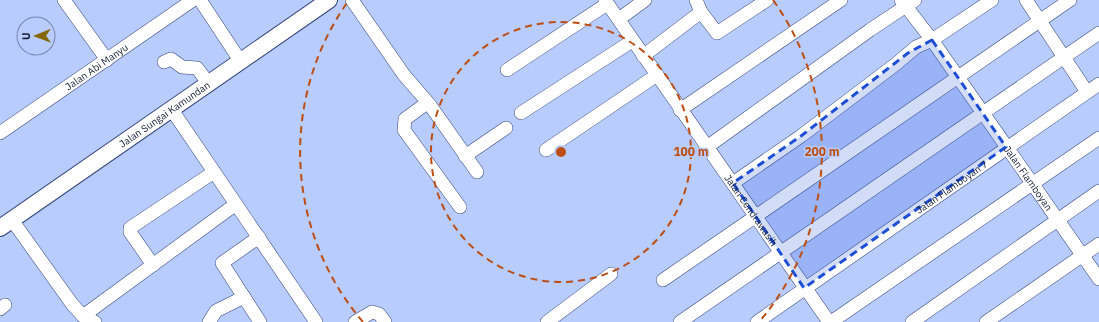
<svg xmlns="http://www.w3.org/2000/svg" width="1099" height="322" font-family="'IBM Plex Sans',sans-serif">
  <rect width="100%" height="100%" fill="#b8ccfe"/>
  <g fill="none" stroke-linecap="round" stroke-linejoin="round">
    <defs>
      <g id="minor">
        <path d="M64 0 107 60"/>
        <path d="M200 0 241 62"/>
        <path d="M352 0 404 75 430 105 477 172"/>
        <path id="s1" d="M605 0 829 322"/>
        <path d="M696 0 701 12"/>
        <path id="s2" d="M901 0 932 40 1099 279"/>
        <path d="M1026 0 1087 92"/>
        <path d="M619 19 645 0"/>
        <path d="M643 56 701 12 717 33 767 0"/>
        <path d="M164 62 171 59 182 67 197 68 209 84"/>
        <path d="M507 70 607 4"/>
        <path d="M427 103 405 119 404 130 460 207"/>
        <path d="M172 110 316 322"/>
        <path d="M680 110 841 0"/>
        <path d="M521 113 632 41"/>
        <path id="s3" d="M0 133 193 0"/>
        <path d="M707 147 870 30 915 0"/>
        <path d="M546 150 657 75"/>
        <path d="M465 156 506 128"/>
        <path d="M733 183 801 136 896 64 916 47 932 40 992 0"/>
        <path d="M12 220 72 304 83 316 95 322"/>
        <path d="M259 237 222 263 260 322"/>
        <path d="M153 265 130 232V228L214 172"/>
        <path d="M663 280 1070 0"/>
        <path d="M0 309 5 305"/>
        <path d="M83 316 236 204"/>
        <path d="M209 322 216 311 244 297"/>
        <path d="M355 322 372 312 379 314 385 322"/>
        <path d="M547 322 611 274"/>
        <path d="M680 322 1099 33"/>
        <path id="s4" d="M757 322 1099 84"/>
        <path d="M831 322 1099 138"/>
        <path d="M912 322 1099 191"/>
        <path d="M986 322 1099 244"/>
      </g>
      <g id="major">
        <path id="s5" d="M0 228 329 0"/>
      </g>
    </defs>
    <use href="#minor" stroke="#324378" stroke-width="14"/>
    <use href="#major" stroke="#324378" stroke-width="18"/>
    <use href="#minor" stroke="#fff" stroke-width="13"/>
    <use href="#major" stroke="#fff" stroke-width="16"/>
  </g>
  <path fill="#1d4ed8" fill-opacity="0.2" stroke="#1d4ed8" stroke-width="3" stroke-dasharray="8 5" stroke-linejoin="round" d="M932 40 1006 147 804 288 733 183 801 136 908 53Z"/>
  <g fill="none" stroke="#be4d14" stroke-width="2" stroke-dasharray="7 5">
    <circle cx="561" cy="152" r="130"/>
    <path d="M363 322A261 261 0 0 1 349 0M773 0A261 261 0 0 1 759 322"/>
  </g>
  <g text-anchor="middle" stroke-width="3" stroke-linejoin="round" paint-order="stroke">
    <g font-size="10" fill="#151d34" stroke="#b8ccfe">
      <text dy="4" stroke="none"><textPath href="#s3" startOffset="117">Jalan Abi Manyu</textPath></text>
      <text dy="4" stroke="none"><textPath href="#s5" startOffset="200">Jalan Sungai Kamundan</textPath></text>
      <text dy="4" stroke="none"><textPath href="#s2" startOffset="219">Jalan Flamboyan</textPath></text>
      <text dy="4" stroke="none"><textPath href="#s4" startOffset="237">Jalan Flamboyan 7</textPath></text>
      <text dy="4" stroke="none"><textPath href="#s1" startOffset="256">Jalan Cendrawasih</textPath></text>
    </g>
  </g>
  <circle cx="561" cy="152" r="6" fill="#be4d14" stroke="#b8ccfe" stroke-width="2"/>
  <g font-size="12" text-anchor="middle" font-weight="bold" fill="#be4d14" stroke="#b8ccfe" stroke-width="3" stroke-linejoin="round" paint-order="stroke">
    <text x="691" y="156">100 m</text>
    <text x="822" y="156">200 m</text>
  </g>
  <g transform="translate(36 36) rotate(269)"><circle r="19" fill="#b8ccfe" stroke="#7786ad"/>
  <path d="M0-3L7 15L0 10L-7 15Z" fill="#856600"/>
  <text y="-6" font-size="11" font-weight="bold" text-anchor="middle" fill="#151d34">U</text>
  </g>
</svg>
